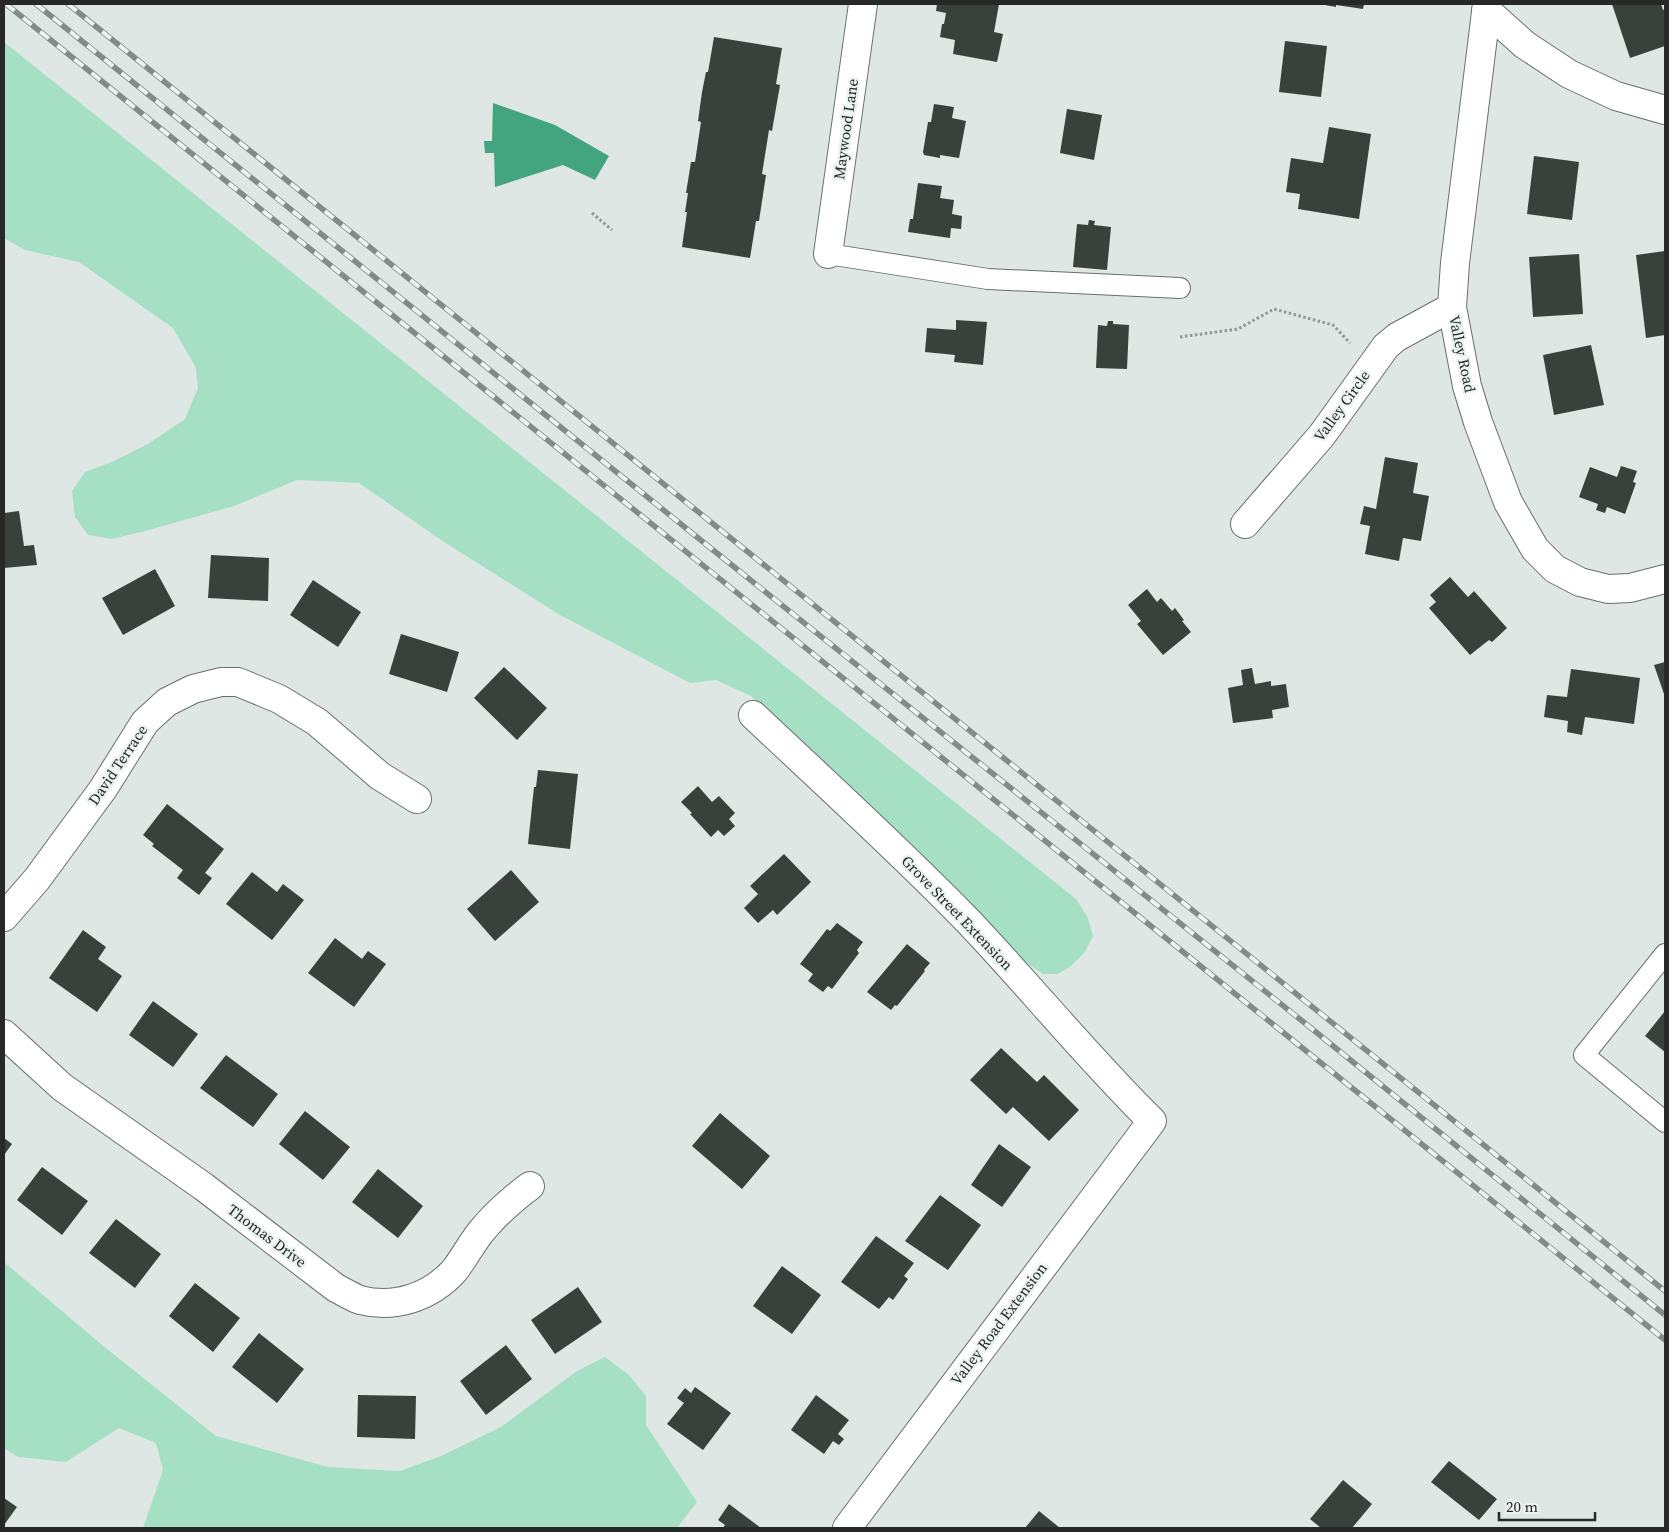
<svg xmlns="http://www.w3.org/2000/svg" width="1669" height="1532" font-family="'Source Serif 4',serif">
  <rect width="100%" height="100%" fill="#dee7e3"/>
  <path fill="#a5e0c5" d="M4 42 1076 899 1088 918 1093 936 1085 952 1071 966 1058 974H1043L1027 963 751 696 716 680 690 683 560 615 444 542 359 483 297 480 234 506 145 531 112 539 88 535 75 517 72 491 85 472 112 462 148 444 185 419 198 388 196 368 173 328 79 262 25 250 4 238Z
    M4 1262 102 1345 216 1436 328 1467 400 1471 441 1456 501 1427 577 1371 605 1357 629 1375 646 1396V1425L697 1502 677 1528H143L163 1470 156 1443 119 1428 66 1462 18 1457 4 1448Z"/>
  <path fill="#43a57f" d="M493 103 555 125 609 156 595 180 563 165 495 187 494 153H485L484 141H492Z"/>
  <path fill="#3a413d" d="M937 4H999L994 32 1003 34 997 62 953 54 955 40 940 37 942 24H944L946 13 936 11Z
    M1319 4H1364L1363 9 1336 5V7Z
    M1612 4H1661L1663 10 1665 9V46L1630 58Z
    M714 37 782 48 776 84 780 85 772 131 769 130 762 174 766 175 759 221H756L750 258 682 247 687 212H685L688 193H686L691 162H695L701 122 698 121 702 92 706 72H708Z
    M1285 41 1327 46 1321 97 1279 92Z
    M934 104 954 107 952 118 966 121 959 158 940 155V158L924 155 923 152 928 122H931Z
    M1067 109 1102 115 1094 160 1060 153Z
    M1329 127 1371 134 1359 219 1298 209 1300 194 1286 192 1291 158 1323 163Z
    M1534 156 1579 162 1572 220 1527 214Z
    M918 183 942 186 940 198 954 200 952 214 962 216 961 229 951 228 950 238 908 232 910 219H913Z
    M1089 220 1095 221 1094 225 1111 227 1107 270 1073 267 1077 224 1088 225Z
    M1665 251V335L1646 338 1636 255Z
    M1579 254 1583 314 1533 317 1529 257Z
    M956 320 987 322 983 365 954 362 955 355 925 352 927 328 956 330Z
    M1108 321H1113V324L1129 325 1127 369 1096 368 1098 325 1107 326Z
    M1591 345 1604 405 1554 415 1543 355Z
    M1385 457 1418 463 1413 493 1429 496 1421 541 1403 538 1399 561 1365 554 1370 526 1360 524 1364 506 1376 509Z
    M1621 466 1637 471 1633 482 1636 483 1625 514 1607 507 1605 513 1596 510 1598 504 1579 497 1590 467 1617 477Z
    M19 511 24 546 34 545 37 565 4 568V513Z
    M211 555 269 558 268 601 208 598Z
    M155 569 175 606 123 635 102 598Z
    M1450 577 1468 597 1474 591 1507 628 1492 642 1489 640 1470 655 1429 608 1436 602 1430 595Z
    M313 580 361 612 338 647 290 615Z
    M1147 589 1157 602 1161 598 1172 611 1175 608 1184 620 1182 621 1191 632 1163 655 1137 624 1141 621 1128 605Z
    M401 634 459 652 447 692 389 674Z
    M1665 662V697L1654 665Z
    M504 667 547 708 517 740 474 698Z
    M1252 668 1255 684 1271 681V686L1286 684 1289 707 1272 710 1273 718 1233 723 1228 688 1243 685 1241 670Z
    M1571 669 1640 678 1634 724 1585 717 1582 735 1567 732 1568 721 1544 717 1547 695 1567 697Z
    M538 770 578 774 570 849 528 844 534 787H536Z
    M698 786 712 802 719 796 735 813 729 819 735 826 724 836 718 830 711 837 690 814 692 813 681 802Z
    M167 804 224 849 205 873 212 878 199 895 177 878 183 870 152 846 154 844 143 835Z
    M784 854 811 882 777 915 773 910 758 923 744 908 758 894 750 886Z
    M511 870 539 902 495 941 467 909Z
    M252 872 277 892 283 884 304 900 272 940 226 904Z
    M837 923 863 942 857 950 859 953 832 989 828 986 823 992 808 981 813 974 800 964 827 929 830 931Z
    M83 930 106 947 98 959 122 976 97 1012 49 978Z
    M335 938 362 959 368 951 386 964 354 1007 308 973Z
    M907 944 930 963 924 970 925 971 897 1006 895 1005 891 1010 867 992Z
    M153 1001 198 1034 173 1067 129 1035Z
    M1665 1011V1052L1645 1036Z
    M1001 1048 1037 1082 1044 1075 1079 1110 1049 1141 1013 1107 1006 1114 970 1080Z
    M226 1055 278 1094 253 1127 200 1088Z
    M305 1111 350 1147 323 1180 279 1144Z
    M720 1113 770 1156 742 1189 692 1146Z
    M4 1138 12 1144 4 1155Z
    M999 1144 1031 1167 1002 1207 971 1185Z
    M42 1167 88 1201 62 1235 17 1200Z
    M378 1169 423 1206 398 1238 352 1202Z
    M940 1195 981 1225 948 1270 905 1241Z
    M116 1219 161 1254 135 1288 89 1253Z
    M876 1236 914 1263 904 1276 908 1279 893 1300 889 1297 879 1309 841 1282Z
    M782 1266 821 1295 792 1334 753 1306Z
    M195 1283 240 1318 213 1352 169 1316Z
    M578 1287 602 1322 555 1354 531 1320Z
    M259 1333 304 1369 277 1403 232 1367Z
    M506 1345 532 1379 486 1415 460 1381Z
    M695 1387 731 1413 703 1450 667 1424 684 1403 677 1398 685 1388 691 1393Z
    M358 1395 416 1396 415 1439 357 1437Z
    M816 1395 849 1420 838 1434 844 1439 839 1445 833 1441 824 1454 791 1430Z
    M1449 1461 1497 1499 1479 1520 1431 1482Z
    M1343 1480 1372 1504 1352 1528H1321L1310 1519Z
    M4 1498 17 1507 4 1525Z
    M729 1504 761 1528H723L725 1525 718 1520Z
    M1039 1511 1060 1528H1025Z"/>
  <g fill="none" stroke-linecap="round" stroke-linejoin="round">
    <defs>
      <path id="lane" d="M828 254 988 279 1180 288
        M1665 954 1584 1055 1665 1122"/>
      <path id="street" d="M1487 4 1455 263 1452 307 1467 386 1478 422 1508 502 1535 549 1555 569 1580 582 1608 589 1630 588 1665 579
        M1486 10 1525 45 1569 74 1616 96 1665 110
        M828 254 863 4
        M1245 524 1322 435 1386 346 1397 337 1452 307
        M753 715C825 783 898 849 967 920 1030 986 1087 1057 1152 1121L847 1528
        M4 917 37 879 103 789 145 722 167 702 193 689 221 682H238L279 699 317 722 380 776 417 799
        M4 1034 62 1087 204 1187 336 1288C344 1292 352 1297 360 1300 395 1309 430 1297 454 1271 465 1257 473 1240 485 1227 498 1212 514 1198 530 1186"/>
    </defs>
    <use href="#lane" stroke="#68706c" stroke-width="22"/>
    <use href="#street" stroke="#68706c" stroke-width="30"/>
    <path stroke="#919794" stroke-width="3" stroke-dasharray="2.5 2.5" stroke-linecap="butt" d="M592 213 612 230
      M1180 337 1238 329 1274 309 1333 325 1350 343"/>
    <use href="#lane" stroke="#fff" stroke-width="20"/>
    <use href="#street" stroke="#fff" stroke-width="28"/>
    <defs>
      <path id="rail" d="M6 4 1665 1340
        M36 4 723 558 1311 1028 1665 1315
        M68 4 1665 1291"/>
    </defs>
    <use href="#rail" stroke="#848a87" stroke-width="5.5"/>
    <use href="#rail" stroke="#ebf4f0" stroke-width="4" stroke-dasharray="11" stroke-linecap="butt"/>
  </g>
  <g text-anchor="middle" stroke-width="5" stroke-linejoin="round" paint-order="stroke">
    <g font-size="15" fill="#262927" stroke="#ebf4f0">
      <text transform="translate(846 129) rotate(-82)" y="5">Maywood Lane</text>
      <text transform="translate(1462 354) rotate(78)" y="5">Valley Road</text>
      <text transform="translate(1342 406) rotate(-54)" y="5">Valley Circle</text>
      <text transform="translate(118 765) rotate(-56)" y="5">David Terrace</text>
      <text transform="translate(957 913) rotate(46)" y="5">Grove Street Extension</text>
      <text transform="translate(267 1236) rotate(37)" y="5">Thomas Drive</text>
      <text transform="translate(999 1324) rotate(-53)" y="5">Valley Road Extension</text>
    </g>
  </g>
  <rect width="1669" height="1532" fill="none" stroke="#262927" stroke-width="10"/>
  <path d="M1499 1512v8h96v-8" fill="none" stroke="#262927" stroke-width="2.5"/>
  <text x="1506" y="1512" font-size="15" fill="#262927" stroke="#ebf4f0" stroke-width="4" paint-order="stroke">20 m</text>
</svg>
